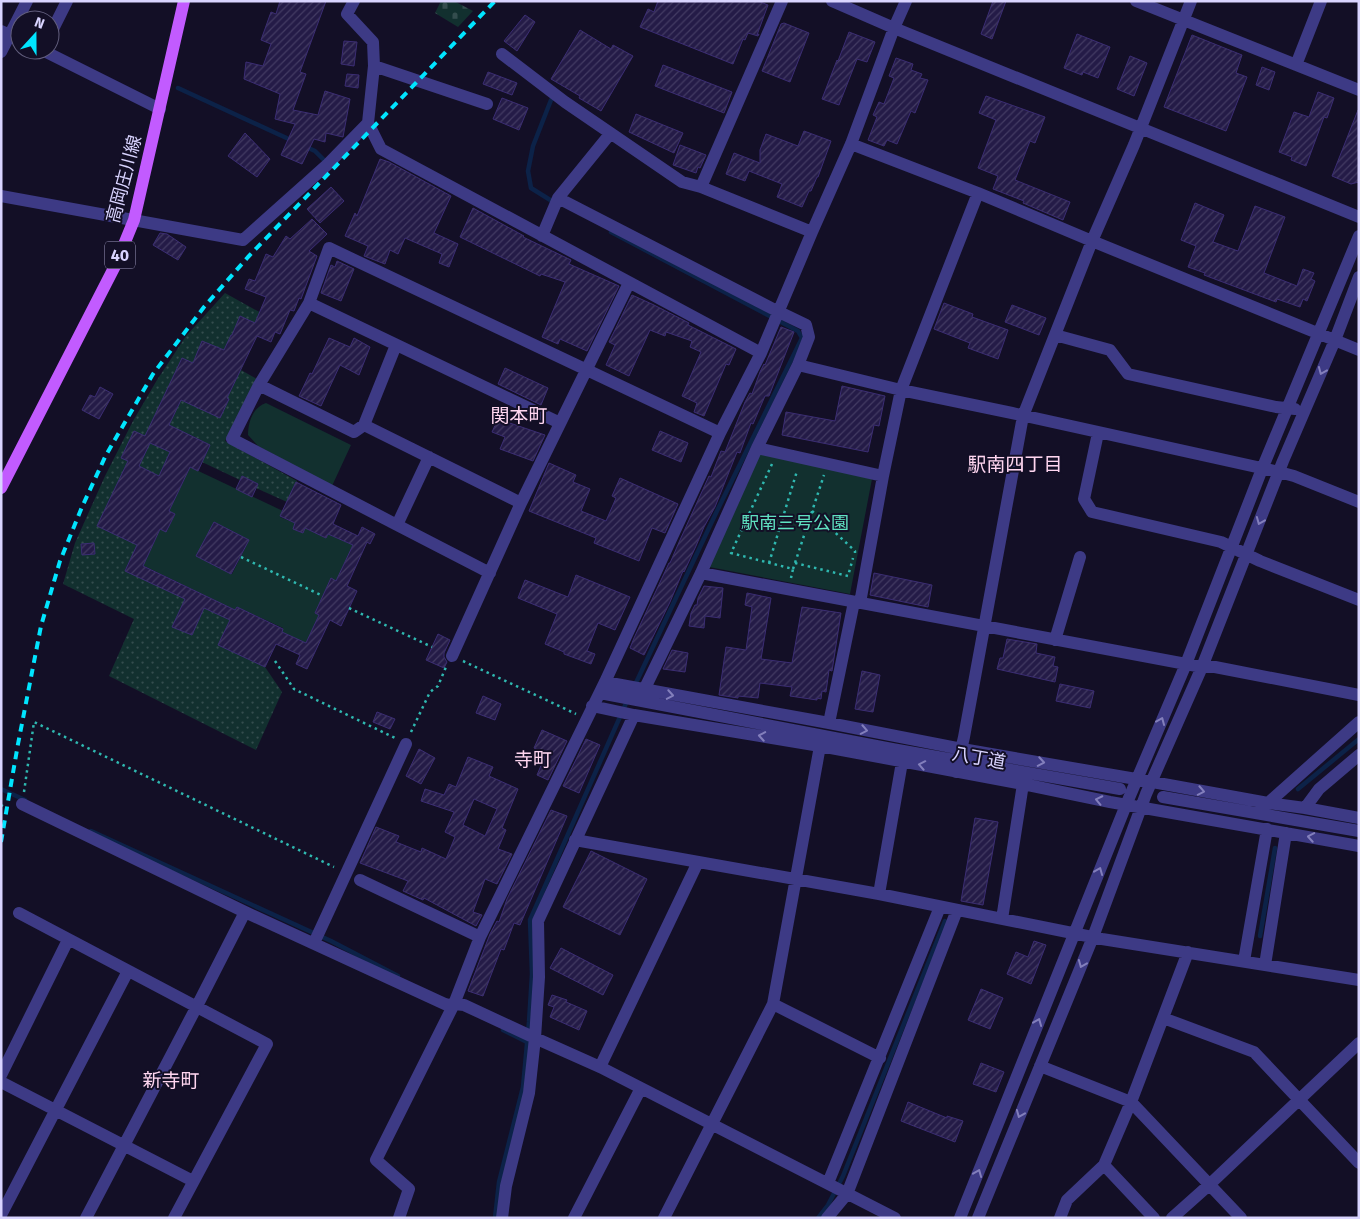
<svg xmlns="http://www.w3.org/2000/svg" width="1360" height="1219" font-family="'Fira Sans','Noto Sans JP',sans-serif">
  <defs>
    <pattern id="cemetery-stones" width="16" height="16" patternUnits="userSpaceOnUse" patternTransform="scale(1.25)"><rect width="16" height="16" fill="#12302f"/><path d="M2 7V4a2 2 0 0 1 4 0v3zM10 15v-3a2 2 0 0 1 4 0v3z" fill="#344d4e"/></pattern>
    <pattern id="garden-dots" width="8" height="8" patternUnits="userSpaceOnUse" patternTransform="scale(1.25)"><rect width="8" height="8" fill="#12302f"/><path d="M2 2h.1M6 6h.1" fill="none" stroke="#344d4e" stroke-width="1.8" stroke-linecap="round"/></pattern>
    <pattern id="building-hatch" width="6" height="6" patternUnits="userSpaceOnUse" patternTransform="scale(1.25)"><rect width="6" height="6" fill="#241b47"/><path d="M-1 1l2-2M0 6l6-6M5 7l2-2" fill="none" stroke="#433b63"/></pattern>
  </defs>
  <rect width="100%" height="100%" fill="#130f26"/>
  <path fill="#12302f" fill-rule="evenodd" d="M266 403 351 445 332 486 258 446 248 435C248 422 253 407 266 403Z
    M758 452 872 479 850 594 709 567Z
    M190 467 283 511 280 517 295 523 293 529 302 533 305 528 326 538 328 534 353 545 336 581 331 579 315 613 319 615 306 643 282 632 283 628 237 607 235 610 140 564 150 551 160 529 167 531 175 514 169 511ZM214 522 249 540 232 574 197 556Z"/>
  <path fill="url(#cemetery-stones)" d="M441 1H454L473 11 458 27 435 13Z"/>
  <path fill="url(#garden-dots)" d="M225 293 263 314 241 370 257 379 225 441 297 481 287 502 256 488 258 484 242 476 240 480 202 462 210 445 193 436 125 570 230 620 219 645 265 667 282 692 256 750 109 676 134 619 63 584 75 543 105 476 133 421 157 380 186 336Z"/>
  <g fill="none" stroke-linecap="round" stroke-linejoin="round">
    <path stroke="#0c2248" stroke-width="4.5" d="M178 88 293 141
      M551 100 533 146 528 171 531 188 555 203
      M304 146 315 151 328 164
      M611 232 798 331 802 338 716 513 634 687
      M1 789 25 800
      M1298 789 1359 739
      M91 831 331 941 398 976
      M1260 936 1275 848
      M503 1030 527 1042
      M495 1218 499 1182 523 1087 529 1022 532 974 530 920 627 701
      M818 1218 828 1205 843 1176 945 921"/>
  </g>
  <path fill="url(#building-hatch)" stroke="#3b2d73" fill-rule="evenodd" d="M280 1H326L300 72 306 74 293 110 318 115 325 91 350 99 343 137 326 133 325 142 314 139 302 164 281 155 295 124 275 119 280 94 244 79 246 62 263 66 271 44 261 40 271 12 276 14Z
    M658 1H758L768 5 757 35 759 34 758 36 748 33 745 40 743 39 733 64 640 27 648 9 654 12Z
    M993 1H1006L992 39 981 34Z
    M525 15 535 22 517 51 504 41Z
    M784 23 809 33 790 82 762 71 781 24Z
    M580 30 611 49 613 45 633 56 601 111 579 98 580 96 551 79Z
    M849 32 875 42 867 62 857 59 839 105 822 99 837 60 838 61Z
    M1077 34 1110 47 1098 78 1083 72 1082 75 1064 68Z
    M1192 35 1242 55 1236 73 1247 77 1226 131 1164 107Z
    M344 41 357 42 354 66 341 64Z
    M1130 56 1147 63 1134 96 1117 89Z
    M896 58 913 64 911 70 922 74 920 78 928 80 915 113 911 111 897 144 887 140 884 146 868 140 877 117 873 115 879 102 884 104 894 78 889 76Z
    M663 65 732 92 724 113 655 86Z
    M1262 67 1275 72 1269 90 1256 85Z
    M488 72 517 83 512 95 483 84Z
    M347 74 359 75 358 88 345 86Z
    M1318 92 1334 98 1327 118 1324 117 1306 166 1291 160 1292 157 1279 152 1294 112 1309 117Z
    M986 96 1045 117 1035 143 1030 141 1015 180 1070 202 1063 220 1023 203 1024 201 993 189 998 176 978 168 996 120 979 113Z
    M502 98 528 108 519 130 493 119Z
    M1358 110 1359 182 1351 184 1332 176Z
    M636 114 683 133 674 153 629 132Z
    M804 131 831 141 818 177H817L811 191H809L802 207 777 197 782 184 749 171 745 181 726 174 734 153 760 163V150L766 134 798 146Z
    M245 133 270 159 257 177 228 156Z
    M680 145 706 155 700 168 698 167 696 173 673 165Z
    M380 159 389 162 451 196 434 233 458 244 449 267 439 263 442 254 405 238 398 254 390 250 385 264 364 256 368 246 345 236 355 213 357 216Z
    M331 187 344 201 320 223 307 209Z
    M1195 203 1224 215 1213 242 1238 251 1255 206 1285 217 1264 273 1297 286 1303 269 1314 273 1311 279 1315 281 1307 301 1303 299 1300 307 1277 299 1276 302 1204 275 1205 273 1188 267 1196 246 1181 240Z
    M473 208 524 236 523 237 571 260 569 264 619 286 587 351 560 339 558 344 542 337 565 282 541 274 540 276 460 237Z
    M312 219 327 234 309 251 317 256 301 299 299 298 294 311 290 310 280 334 275 332 271 342 257 336 227 398 229 399 220 418 181 400 169 425 210 445 198 471 190 467 169 511 175 514 166 532 160 529 143 566 235 610 237 607 283 629 282 632 306 643 319 615 315 613 331 578 336 581 353 545 328 534 326 538 305 528 303 533 293 529 295 523 280 516 296 482 341 505 333 524 358 536 362 527 375 534 370 544 367 542 347 586 357 591 341 626 330 620 307 669 296 664 300 655 276 644 265 667 218 645 230 620 204 608 192 635 172 627 185 599 125 571 137 545 97 526 128 461 121 458 134 431 145 436 182 358 193 363 202 341 224 350 231 335H232L240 316 255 323 266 297 245 289 249 279 255 281 266 254 273 257 286 236 290 239ZM150 443 170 452 159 476 139 466Z
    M160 233 167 234 186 247 178 260 153 245Z
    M337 261 354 269 341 301 321 293 331 265 335 267Z
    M632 295 654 305 689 323 688 325 736 349 729 365 726 364 704 416 694 412 697 403 682 396 701 352 690 347 692 341 666 332 665 336 650 330 629 376 606 365 615 345 609 342Z
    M944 303 973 314 972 317 1008 330 998 359 968 348 970 343 934 329Z
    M1012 305 1046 318 1039 335 1005 322Z
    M781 327 794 332 769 396H765L753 424 751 423 740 453 737 452 715 507 704 527 696 546 684 572 683 571 670 602 644 655 630 648 634 638 669 563H670L680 540 709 476 711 477 721 451 725 452 745 402 750 393 752 394 760 372 764 364 765 365Z
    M329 338 350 347 354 338 370 347 359 375 340 365 321 406 299 396 310 373 312 374Z
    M505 368 548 388 541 405 498 384Z
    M842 386 885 396 879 426 874 425 868 452 782 435 786 412 835 421Z
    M100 387 113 394 99 419 82 410 90 395 95 397Z
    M498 419 545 435 533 461 500 449 505 437 492 432Z
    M660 431 688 443 681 462 652 450Z
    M549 463 576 475 573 482 590 489 581 511 606 521 616 498 612 496 620 478 678 504 665 533 652 528 639 561 594 543 596 538 529 511Z
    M242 476 258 484 252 497 236 489Z
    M214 522 249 540 231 574 196 556Z
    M94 543 95 554 82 555 81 544Z
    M874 573 932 585 928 607 870 595Z
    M576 575 630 597 615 630 598 623 587 651 595 654 591 664 564 654V652L545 644 557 614 518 598 525 580 568 597Z
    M704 586 723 588 720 618 705 616 704 628 689 626 691 613 695 605H697L698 598Z
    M747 593 771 598 761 659 792 663 802 607 841 613 832 671 829 670 826 692 822 691 821 699 817 698V700L790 696 792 687 760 683 758 698 738 696V698L719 695 726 647 746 650 752 607 745 605Z
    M438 634 450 640 444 653V657L447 662 444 668 426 660Z
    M1007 639 1037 644 1036 653 1055 657 1053 666 1058 667 1055 682 997 669 1000 658H1003Z
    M672 650 688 653 685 672 663 669Z
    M862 671 880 675 873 712 855 709Z
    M1060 684 1094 691 1090 708 1056 701Z
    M483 696 501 704 495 720 476 713Z
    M377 712 395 719 390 729 373 722Z
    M542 730 567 741 548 780 537 775 546 754 534 748Z
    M586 739 600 745 579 793 563 786Z
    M419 749 435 758 421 784 406 776Z
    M468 757 493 767 489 776 518 789 502 828 506 830 498 849 512 854 497 884 485 879 473 912 482 915 476 926 424 898 423 900 403 891 408 881 360 863 376 827 399 836 396 842 421 852 422 848 446 859 455 837 445 832 454 812 421 801 425 789 444 795 449 784 456 787ZM474 799 497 809 485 836 463 825Z
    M551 810 567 816 520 925 514 923 504 950 501 949 483 996 468 991 490 934 497 921 499 922 507 899Z
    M975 818 998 822 983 905 961 901Z
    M591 851 647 879 620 935 563 907Z
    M1034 941 1046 945 1031 984 1007 974 1016 952 1028 957Z
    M561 948 613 975 603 995 550 968Z
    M981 989 1003 998 990 1029 968 1020Z
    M552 995 567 1000 566 1002 587 1011 579 1030 550 1017 554 1007 548 1005Z
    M981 1063 1004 1072 996 1092 973 1084Z
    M908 1102 947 1118V1116L963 1121 955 1142 901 1121Z"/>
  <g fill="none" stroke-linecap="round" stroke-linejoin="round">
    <path stroke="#2fb8b0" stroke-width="2.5" stroke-dasharray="2.5 4" stroke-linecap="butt" d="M772 464 731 553 793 569 791 578
      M812 511 855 551V553
      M241 557 323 596
      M769 563 797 471
      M795 563 848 576 853 558
      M793 569 824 475
      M349 608 432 647
      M275 661 294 689 395 738
      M463 661 576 714
      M411 732 430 692 438 686 446 667
      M24 792 34 722 334 867
      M1 805 3 806"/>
    <path stroke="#3d3a85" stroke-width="12" d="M354 1 347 14 373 42 374 66 368 123 381 149 761 353
      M832 1 894 28 1359 217
      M1136 1 1359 90
      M1 31 20 40
      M50 35 67 1
      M42 50 160 109
      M1 52 27 1
      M502 54 565 102 682 182 701 187 812 232
      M1296 65 1321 1
      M374 66 487 104
      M851 144 978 193 1092 241 1359 350
      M701 187 782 1
      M1 196 243 240 328 164 368 123
      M558 198 779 312 806 325 809 337 798 365 757 448 701 573 644 690
      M542 236 558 198 610 134
      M309 303 560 423
      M1055 335 1110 350 1128 374 1276 407 1295 409
      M798 365 901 390 1012 413 1279 472 1294 476 1359 502
      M259 385 232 439 397 525
      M364 425 396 345
      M1098 433 1084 499 1092 512 1221 542 1260 561 1359 600
      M757 448 883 476
      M429 457 397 525 490 573
      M521 503 364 425 354 432 259 385 309 303 329 248 720 433
      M701 573 1202 667H1215L1359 695
      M860 603 883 476 901 390 978 193
      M1055 640 1080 557
      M452 656 521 503 629 283
      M605 682 829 723 962 749 1136 779 1268 803 1305 808 1359 818
      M600 693 892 749 1120 789
      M592 706 634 715 820 746 1023 784 1110 802 1359 846
      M829 723 854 602
      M956 772 964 737 1023 416 1092 241 1134 145 1191 1
      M1163 797 1359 831
      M1268 803 1359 722
      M22 804 245 912 447 1005 454 1004 464 1005 535 1038 600 1067 895 1218
      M1305 808 1319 789 1359 755
      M575 840 879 894 1102 939 1359 980
      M360 880 480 937
      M879 894 902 762
      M19 913 267 1044 174 1218
      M1002 919 1023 784
      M314 943 406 744
      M1244 961 1267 829
      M1265 965 1286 833
      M773 1004 880 1058
      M1163 1018 1254 1052 1359 1163
      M1040 1066 1131 1102 1241 1218
      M600 1067 698 862
      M1 1075 68 940
      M1 1082 193 1181
      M1104 1165 1154 1218
      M828 1183 940 907
      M1 1215 128 971
      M86 1218 197 1006 245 912
      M399 1218 409 1189 376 1160 454 1004 480 937 605 682 720 433 761 353 812 232 851 144 894 28 906 1
      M502 1218 506 1186 529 1093 535 1038 539 977 538 921 634 715
      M574 1218 641 1088
      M664 1218 773 1004 820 746
      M827 1218 847 1194 957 910
      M960 1218 1126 805 1186 664 1262 469 1359 236
      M978 1218 1093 937 1146 794 1202 667 1283 461 1335 340 1359 277
      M1060 1218 1067 1200 1104 1165 1131 1102 1188 952
      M1172 1218 1209 1185 1359 1043"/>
    <path stroke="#c25bff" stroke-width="12" d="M1 488 116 264 134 220 184 1"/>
    <path stroke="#00e5ff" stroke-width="4" stroke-dasharray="8 6" stroke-linecap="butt" d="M1 842 18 744 41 626 60 561 82 507 106 455 153 374 204 307 248 257 495 1"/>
  </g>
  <defs><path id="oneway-chevron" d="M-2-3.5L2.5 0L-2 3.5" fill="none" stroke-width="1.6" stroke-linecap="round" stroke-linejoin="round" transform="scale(1.25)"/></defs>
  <g stroke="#837fbc">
    <use href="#oneway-chevron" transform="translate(1322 371) rotate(113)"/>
    <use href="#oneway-chevron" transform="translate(1260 521) rotate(112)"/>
    <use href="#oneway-chevron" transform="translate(670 695) rotate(10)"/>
    <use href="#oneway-chevron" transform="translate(1161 721) rotate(-67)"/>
    <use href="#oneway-chevron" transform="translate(864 730) rotate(11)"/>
    <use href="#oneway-chevron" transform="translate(762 736) rotate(-170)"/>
    <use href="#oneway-chevron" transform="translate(1041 762) rotate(10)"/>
    <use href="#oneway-chevron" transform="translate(922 765) rotate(-169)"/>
    <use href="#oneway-chevron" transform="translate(1201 791) rotate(11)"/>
    <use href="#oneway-chevron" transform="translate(1099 800) rotate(-168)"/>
    <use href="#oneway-chevron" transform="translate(1311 837) rotate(-170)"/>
    <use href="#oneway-chevron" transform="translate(1099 871) rotate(-68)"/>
    <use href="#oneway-chevron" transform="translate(1082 964) rotate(112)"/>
    <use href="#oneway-chevron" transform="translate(1038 1022) rotate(-68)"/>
    <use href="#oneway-chevron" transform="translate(1020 1114) rotate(112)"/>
    <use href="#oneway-chevron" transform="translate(978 1173) rotate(-68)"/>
  </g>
  <g text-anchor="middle" stroke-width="4" stroke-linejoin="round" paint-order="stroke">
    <rect fill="#130f26" stroke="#9e99be" stroke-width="1" x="105" y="241.5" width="30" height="27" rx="4"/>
    <g font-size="16" font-weight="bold" fill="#d9d4ff">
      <text x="120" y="261">40</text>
    </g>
    <g font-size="18" fill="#d9d4ff" stroke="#130f26">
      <text transform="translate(124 179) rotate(-75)" y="6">高岡庄川線</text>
      <text transform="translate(979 758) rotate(10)" y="6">八丁道</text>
    </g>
    <g font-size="18" fill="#5fe0c0" stroke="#130f26">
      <text x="795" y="529">駅南三号公園</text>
    </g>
    <g font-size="19" fill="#ffd6f0" stroke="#130f26">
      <text x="519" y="422">関本町</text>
      <text x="1015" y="471">駅南四丁目</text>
      <text x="533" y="766">寺町</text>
      <text x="171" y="1087">新寺町</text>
    </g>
  </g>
  <rect width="1360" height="1219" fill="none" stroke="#d9d4ff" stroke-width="5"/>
  <g transform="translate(35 35) rotate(21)"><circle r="24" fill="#130f26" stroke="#625e7d"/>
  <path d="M0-4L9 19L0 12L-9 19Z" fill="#00e5ff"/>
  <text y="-8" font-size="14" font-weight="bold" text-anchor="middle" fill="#d9d4ff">N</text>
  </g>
</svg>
